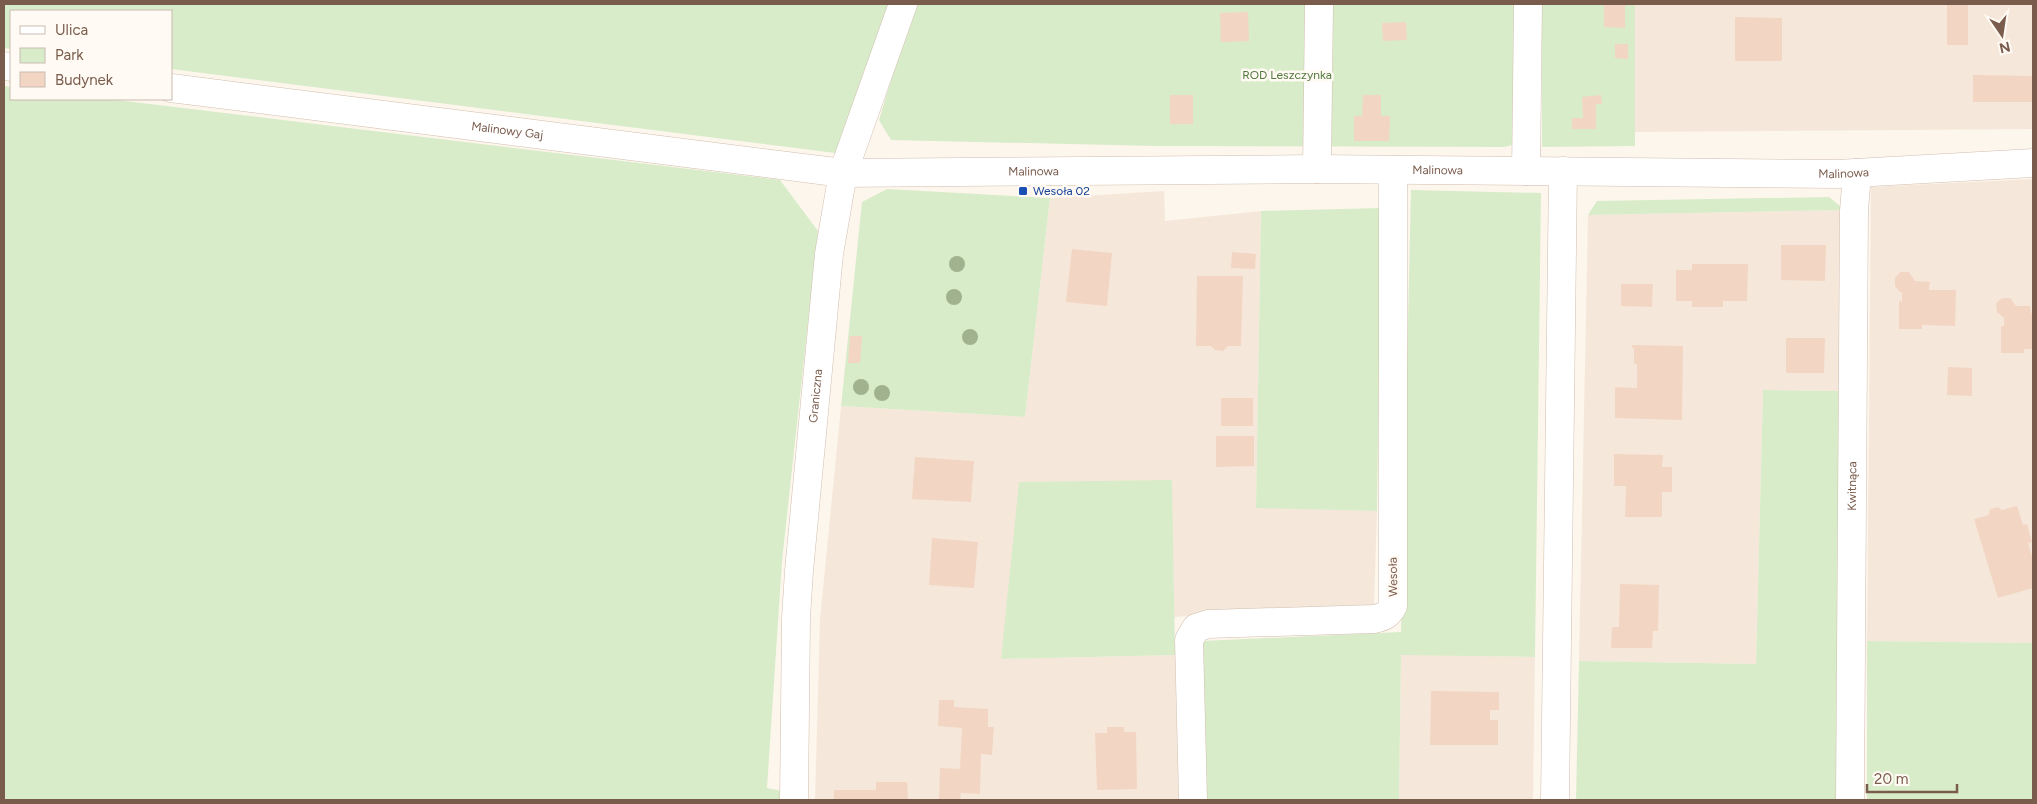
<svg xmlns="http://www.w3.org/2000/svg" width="2037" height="804" font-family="Figtree,sans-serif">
  <rect width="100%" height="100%" fill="#fdf6ec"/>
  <path fill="#f5e8da" d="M1635 4H2033V129L1635 132Z
    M2033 179V643L1867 641 1871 187Z
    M1164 191 1165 221 1261 211 1256 507 1377 511 1374 605 1174 617 1171 480 1001 659 1175 655 1179 800H815L820 620 841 406 1025 417 1050 198Z
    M1845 210 1842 391 1763 390 1756 664 1579 661 1588 215Z
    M1401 654 1535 657 1533 800H1399Z"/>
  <path fill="#d8ecc9" d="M4 4H891L835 153 171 69V11H11V49L4 48Z
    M914 4H1519L1517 144 1504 147 1156 146 891 140 879 120Z
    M1542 4H1635V146L1542 147Z
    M4 86 11 87V99H108L780 180 818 231 782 561 767 788 782 791 781 800H4Z
    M887 189 1050 198 1025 417 841 406 862 202Z
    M1411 190 1541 193 1535 657 1401 655 1399 800H1206L1202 641 1401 632Z
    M1829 197 1845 210 1588 215 1597 201Z
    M1381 208 1377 511 1256 508 1261 211Z
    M1763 390 1842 391 1838 800H1576L1579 661 1756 664Z
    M1172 480 1175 655 1001 659 1019 482Z
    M1867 641 2033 643V800H1867Z"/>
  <path fill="#f3d5c3" d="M1604 4H1625V28L1604 27Z
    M1947 4H1968V45H1947Z
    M1248 12 1249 41 1221 42 1220 13Z
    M1735 17 1782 18V61H1735Z
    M1406 22 1407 40 1383 41 1382 23Z
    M1615 44H1628V59L1615 58Z
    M1973 75 2033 76V102H1973Z
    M1170 95H1193V124H1170Z
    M1363 95H1381V116H1390L1389 141H1354V116H1362Z
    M1601 95 1602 104H1596V129H1572V118H1583L1582 97Z
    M1781 245H1826L1825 281 1781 280Z
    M1072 249 1112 253 1107 306 1066 302Z
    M1232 252 1256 254 1255 269 1231 268Z
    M1692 264H1748L1747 301H1723V307H1692V301H1676V270H1692Z
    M1900 272H1909L1915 281 1930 282 1929 290H1956L1955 326 1922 325V329H1899V301L1902 302V292H1900L1895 286V278Z
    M1197 276H1243L1241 346H1228L1223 351 1215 350 1211 346H1196Z
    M1621 284H1653L1652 307 1621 306Z
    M2002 298H2010L2016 306H2030L2031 313H2033V349H2024V353H2001V326H2004V318L1997 312 1996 303Z
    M850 336H862L860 363H848Z
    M1786 338H1825L1824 373H1786Z
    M1632 345 1683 346 1682 420 1615 418V387L1637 388V364H1634V348H1632Z
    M1948 367 1972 368V396L1947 395Z
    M1221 398H1253V426H1221Z
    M1216 436H1254V466L1216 467Z
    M1614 454 1663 455 1662 467H1672V492H1662V517H1625L1626 486H1614Z
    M915 457 974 461 971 502 912 499Z
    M2017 506 2023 525 2027 524 2032 542 2028 543 2033 560V588L1998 598 1974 519 1989 515 1990 509 1998 507 2002 510Z
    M932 538 978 542 974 588 929 585Z
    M1620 584 1659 585 1658 631H1653L1652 648H1611L1612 627H1619Z
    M1431 691 1499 692V710H1490V720H1498V745H1430Z
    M939 700H954V707L988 709V727H994L992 755 981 754 980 794 961 793 960 800H939L940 768 960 769 962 728 938 726Z
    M1107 727H1124V732H1136L1137 789 1097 790 1095 733H1107Z
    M876 782H907L908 800H834V790H876Z"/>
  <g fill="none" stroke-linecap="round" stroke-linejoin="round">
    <defs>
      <g id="minor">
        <path d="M4 66 11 67"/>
        <path id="s1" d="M171 88 843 173 1317 169 1837 174 2033 163"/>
        <path d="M1317 169 1319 4"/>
        <path d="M1526 171 1528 4"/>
        <path id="s2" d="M794 800 796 618 799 571 829 254 843 173 903 4"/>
        <path d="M1193 800 1189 640 1196 628 1208 624 1374 619C1384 617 1388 615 1393 606V170"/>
        <path d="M1555 800 1563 171"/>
        <path id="s3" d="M1850 800 1854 211 1857 173"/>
      </g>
    </defs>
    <use href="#minor" stroke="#d1beb0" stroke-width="29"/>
    <use href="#minor" stroke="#fff" stroke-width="28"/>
  </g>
  <g fill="#a0b28e">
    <circle cx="957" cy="264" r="8"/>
    <circle cx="954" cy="297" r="8"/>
    <circle cx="970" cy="337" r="8"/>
    <circle cx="861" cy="387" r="8"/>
    <circle cx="882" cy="393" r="8"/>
  </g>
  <rect fill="#1a4fb4" stroke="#fffaf3" stroke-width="2" x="1018" y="186" width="10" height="10" rx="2.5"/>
  <g text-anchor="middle" stroke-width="5" stroke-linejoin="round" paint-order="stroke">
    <g font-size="12" fill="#537a41" stroke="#fffaf3">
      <text x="1287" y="79">ROD Leszczynka</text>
    </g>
    <g font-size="12" fill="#7a5c4d" stroke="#fffaf3">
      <text dy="4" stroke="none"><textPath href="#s1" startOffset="339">Malinowy Gaj</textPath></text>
      <text dy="4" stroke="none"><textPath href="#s1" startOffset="1272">Malinowa</textPath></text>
      <text dy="4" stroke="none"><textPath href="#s1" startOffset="868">Malinowa</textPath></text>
      <text dy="4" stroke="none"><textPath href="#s1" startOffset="1678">Malinowa</textPath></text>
      <text dy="4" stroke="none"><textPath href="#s2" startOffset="405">Graniczna</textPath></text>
      <text dy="4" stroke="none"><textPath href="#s3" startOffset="314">Kwitnąca</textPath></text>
      <text transform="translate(1393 577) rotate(-91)" y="4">Wesoła</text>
    </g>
    <g font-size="12" fill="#164399" stroke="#fffaf3" text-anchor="start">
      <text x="1033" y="195">Wesoła 02</text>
    </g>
  </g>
  <rect width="2037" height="804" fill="none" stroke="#7a5c4d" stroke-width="10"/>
  <rect x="10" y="10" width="162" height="90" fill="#fffaf3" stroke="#cabbb1"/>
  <rect x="20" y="26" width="25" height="8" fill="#ffffff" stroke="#cabbb1"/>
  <text x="55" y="35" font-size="15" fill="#7a5c4d">Ulica</text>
  <rect x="20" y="48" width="25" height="15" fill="#d8ecc9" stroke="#cabbb1"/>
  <text x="55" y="60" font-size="15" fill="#7a5c4d">Park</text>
  <rect x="20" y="72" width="25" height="15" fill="#f3d5c3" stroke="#cabbb1"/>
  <text x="55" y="85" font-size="15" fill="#7a5c4d">Budynek</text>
  <g transform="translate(2002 35) rotate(167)" stroke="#fffaf3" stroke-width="4" paint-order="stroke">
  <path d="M0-4L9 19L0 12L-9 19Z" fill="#7a5c4d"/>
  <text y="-8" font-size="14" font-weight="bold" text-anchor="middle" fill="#7a5c4d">N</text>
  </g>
  <path d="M1867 784v8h90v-8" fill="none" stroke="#7a5c4d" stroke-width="2.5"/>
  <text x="1874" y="784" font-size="15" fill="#7a5c4d" stroke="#fffaf3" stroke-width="4" paint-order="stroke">20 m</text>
</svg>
